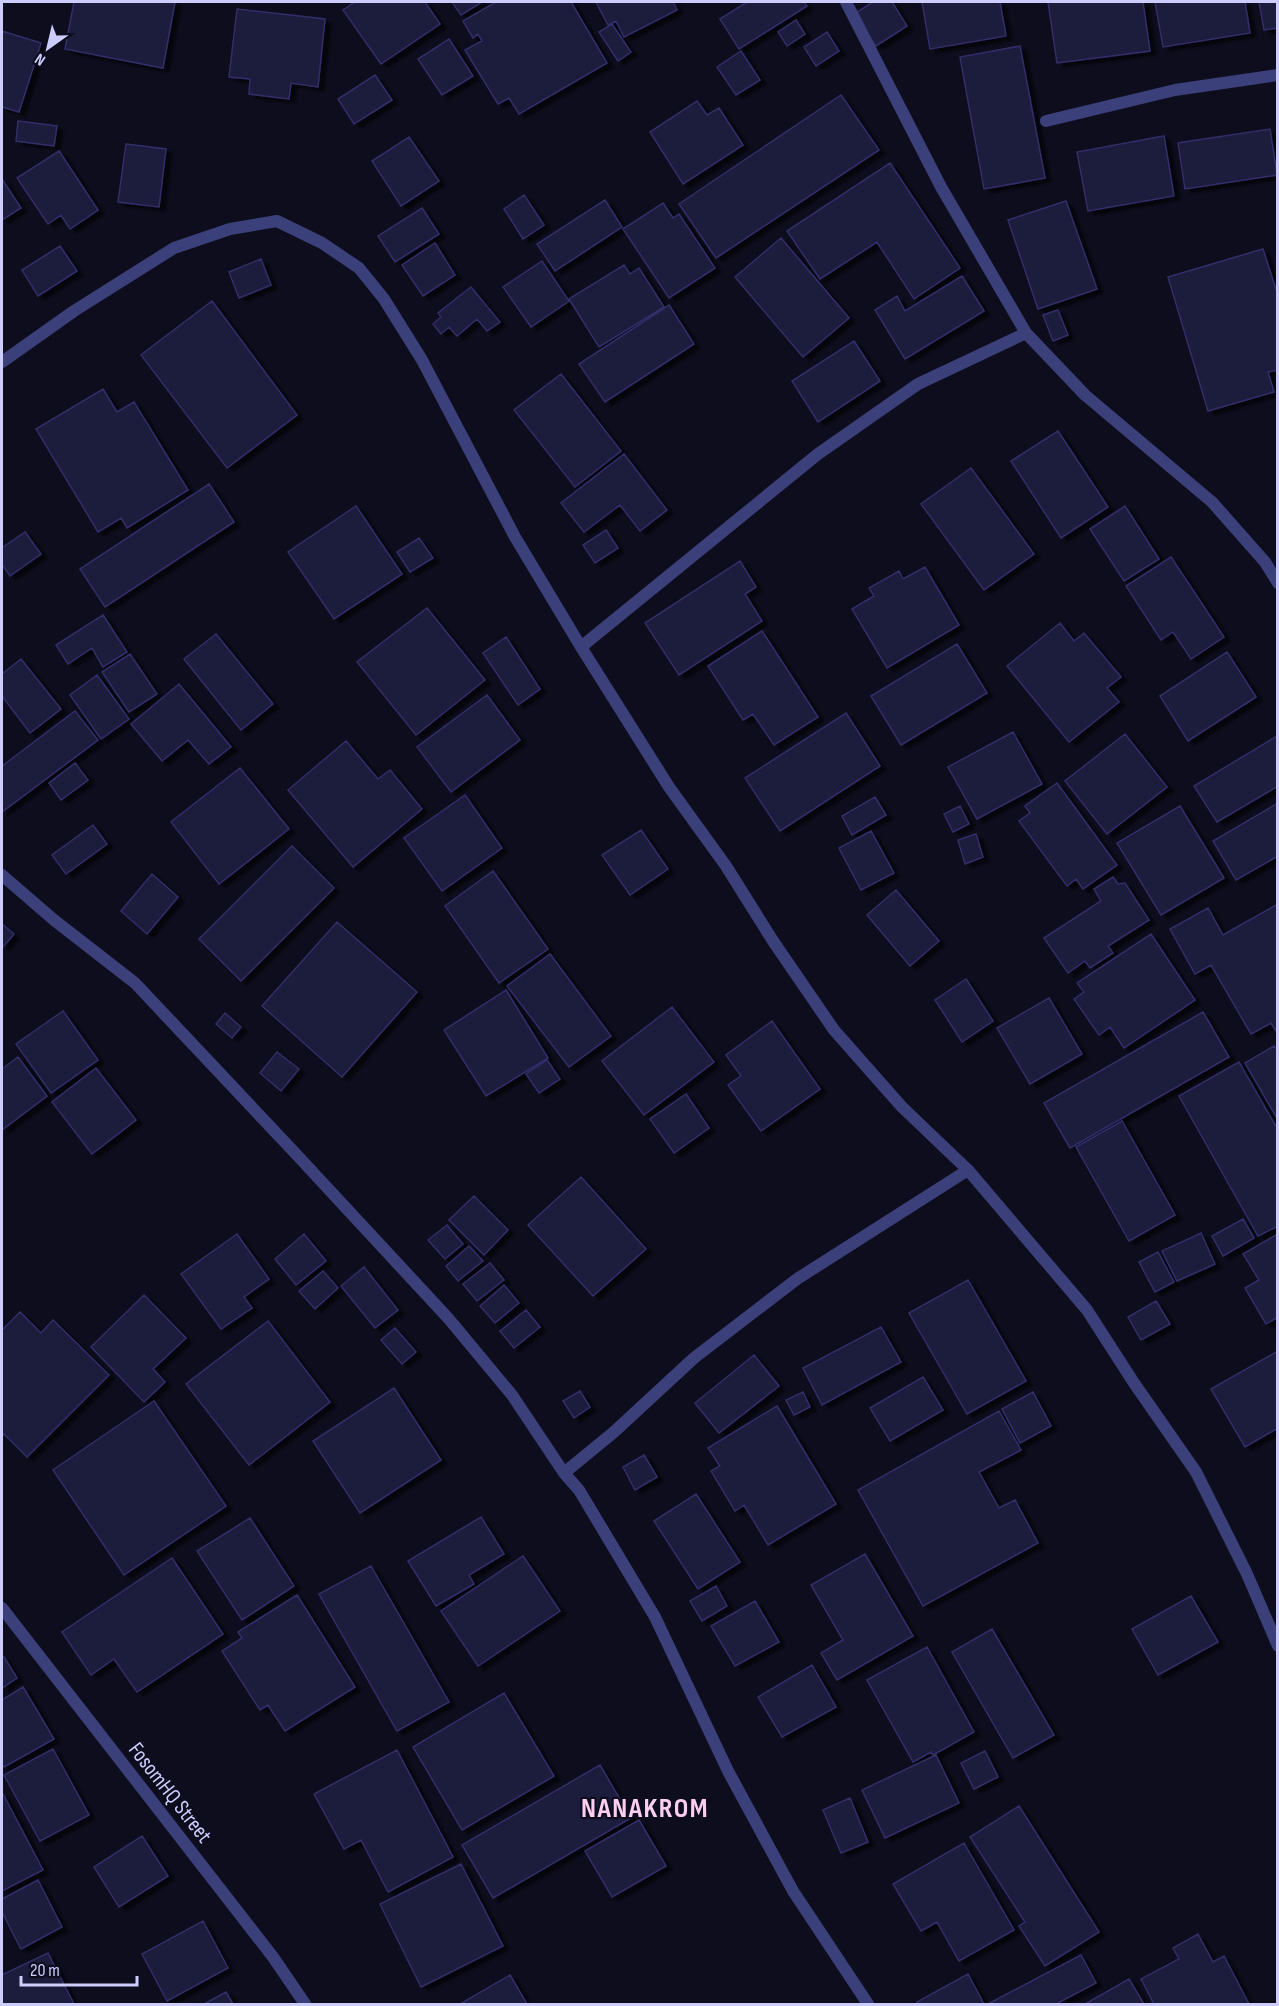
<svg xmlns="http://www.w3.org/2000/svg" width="1279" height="2006" font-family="'Sofia Sans Condensed',sans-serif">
  <defs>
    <filter id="shadow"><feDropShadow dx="6" dy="4" stdDeviation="1.5" flood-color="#0009"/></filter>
  </defs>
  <rect width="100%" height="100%" fill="#0e0d1e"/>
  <path fill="#1d1a3d" stroke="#322e68" stroke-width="1.5" filter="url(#shadow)" d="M74 2H175L163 68 65 49Z
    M355 2H425L440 24 381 64 343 10Z
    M452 2H482L461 15Z
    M496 2H571L607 63 519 114 509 98 498 104 465 50 482 41 478 34 473 38 463 21Z
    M596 2H673L677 10 624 37 616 21 608 25Z
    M747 2H804L807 6 739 49 720 19Z
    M873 2H892L907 26 876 46 854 14Z
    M922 2H1000L1006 36 930 49Z
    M1048 2H1143L1150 51 1057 63Z
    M1155 2H1245L1250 33 1163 47Z
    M1259 2H1278V28L1264 30Z
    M237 9 325 19 318 87 291 83 289 99 249 94 250 79 229 77Z
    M796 20 805 34 787 46 778 32Z
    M612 24 631 52 618 61 599 32Z
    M2 31 41 43 19 112 2 107Z
    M827 32 839 51 816 66 804 47Z
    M449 39 473 76 442 95 418 59Z
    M1020 46 1045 178 984 189 960 57Z
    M741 51 760 80 736 95 717 67Z
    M375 75 392 100 354 124 338 99Z
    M841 95 879 150 716 258 679 204Z
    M697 101 707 115 719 108 743 145 683 184 650 132Z
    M18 121 57 126 54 146 16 141Z
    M1270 129 1277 175 1185 189 1178 143Z
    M1164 136 1174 196 1088 211 1077 152Z
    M409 137 439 181 401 206 372 161Z
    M126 144 166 149 159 207 118 202Z
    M59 151 98 210 70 229 61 215 48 224 17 178Z
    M890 163 960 268 914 299 877 242 820 279 787 231Z
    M2 179 21 208 2 220Z
    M524 195 544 225 523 239 504 209Z
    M605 200 622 227 555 271 537 244Z
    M1066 201 1097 289 1038 309 1008 220Z
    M663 203 673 218 679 214 715 268 669 298 623 229Z
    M422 208 439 234 395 262 378 236Z
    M781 238 849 318 803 357 735 277Z
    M435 243 455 275 423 296 402 265Z
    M60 246 77 271 38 296 22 270Z
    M1263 249 1278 296V370L1268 372 1274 392 1208 411 1168 277Z
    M261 259 271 285 239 298 229 272Z
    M542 261 569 301 531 327 503 287Z
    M624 265 630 274 639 268 664 307 599 347 569 299Z
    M962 276 984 311 905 359 875 310 897 296 905 311Z
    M471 287 500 322 487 331 477 319 457 336 449 327 441 334 433 324 441 317 438 313Z
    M212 301 297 415 227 468 141 355Z
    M669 305 694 344 605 402 579 364Z
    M1058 310 1068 335 1053 341 1043 315Z
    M854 341 880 381 818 422 792 381Z
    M561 374 621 451 575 487 514 410Z
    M103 389 117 412 134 402 188 490 127 528 121 518 98 532 36 429Z
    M1058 431 1108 507 1061 538 1011 461Z
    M624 454 667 510 640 531 620 505 584 532 561 503Z
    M971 468 1034 554 984 590 921 504Z
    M209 484 234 522 105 607 80 569Z
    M356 506 402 574 334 619 288 552Z
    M1125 506 1159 559 1124 581 1090 529Z
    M606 530 618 548 595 563 583 545Z
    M25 532 41 554 10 576 2 564V548Z
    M419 538 433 558 410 572 397 552Z
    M1171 557 1224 637 1191 659 1173 632 1161 640 1126 586Z
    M740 561 756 587 745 594 762 621 679 675 645 623Z
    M925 567 959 625 887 668 852 609 874 596 869 588 899 571 903 579Z
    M427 608 485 680 416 735 357 662Z
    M103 615 127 652 103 667 92 648 68 664 56 645Z
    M1060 623 1074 641 1084 633 1121 677 1107 688 1119 702 1069 742 1007 666Z
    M762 631 818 717 774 745 753 714 743 720 708 666Z
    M216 634 273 704 241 730 184 659Z
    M506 637 540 689 518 705 483 653Z
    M957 644 987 693 901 745 871 696Z
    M1227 652 1256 697 1188 741 1160 696Z
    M130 654 157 694 129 712 102 672Z
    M21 659 61 709 30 733 2 696V674Z
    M97 675 129 719 101 739 70 695Z
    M179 684 231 747 209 764 188 740 162 761 131 724Z
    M487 695 520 740 451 792 417 747Z
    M75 711 98 740 2 812V766Z
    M846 713 880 766 780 831 745 778Z
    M1013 732 1042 784 977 819 948 767Z
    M1125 734 1167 787 1107 834 1065 781Z
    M1277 736 1278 786 1217 822 1194 786Z
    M346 741 378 779 390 770 422 809 353 867 288 790Z
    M75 763 88 780 61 800 49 783Z
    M240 768 289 829 219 884 171 822Z
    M1057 783 1117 865 1083 889 1076 879 1067 886 1019 821 1030 813 1025 806Z
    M465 795 502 848 442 891 404 838Z
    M875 797 886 815 852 835 842 816Z
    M1278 803V856L1236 880 1213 841Z
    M960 806 969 824 953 832 944 814Z
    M1180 806 1224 878 1161 915 1117 843Z
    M93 825 107 844 66 874 52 855Z
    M641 830 668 869 630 895 602 855Z
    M871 831 894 873 861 890 839 848Z
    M976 834 983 857 965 864 958 840Z
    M292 846 334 888 241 981 199 939Z
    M493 871 548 949 499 983 445 906Z
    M152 874 178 897 147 934 121 911Z
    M1113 877 1118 884 1125 883 1149 920 1108 946 1113 953 1090 968 1085 961 1068 973 1044 938 1101 901 1094 889Z
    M896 890 939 941 910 966 867 915Z
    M1278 904V1030L1276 1031 1271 1023 1251 1034 1211 965 1195 974 1170 929 1208 908 1223 935Z
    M337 922 417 992 342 1077 262 1006Z
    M2 924 14 934 2 948Z
    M1151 934 1195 1000 1124 1048 1110 1027 1099 1035 1074 999 1084 992 1077 983Z
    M550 954 611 1036 569 1067 507 986Z
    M966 979 993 1021 962 1042 935 1000Z
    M506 990 548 1058 486 1096 444 1030Z
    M1049 998 1082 1054 1030 1084 997 1028Z
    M672 1007 714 1062 644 1115 602 1061Z
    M63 1011 98 1060 51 1093 16 1044Z
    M1203 1012 1229 1057 1070 1148 1044 1103Z
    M225 1013 241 1027 232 1038 216 1024Z
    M772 1021 820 1089 761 1131 728 1085 741 1076 726 1055Z
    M1274 1046 1278 1051V1120L1245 1063Z
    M277 1052 299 1069 281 1091 260 1073Z
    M18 1057 47 1096 2 1130V1069Z
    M547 1060 560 1079 539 1093 526 1074Z
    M1239 1062 1278 1130V1226L1258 1236 1179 1096Z
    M96 1068 136 1120 92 1154 52 1102Z
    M686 1094 709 1128 674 1153 650 1119Z
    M1122 1121 1175 1215 1129 1241 1076 1147Z
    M581 1177 646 1249 593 1296 528 1225Z
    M474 1196 508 1230 484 1255 449 1220Z
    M1243 1219 1254 1238 1223 1256 1212 1236Z
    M447 1225 463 1244 445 1259 428 1240Z
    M1201 1233 1215 1264 1177 1281 1162 1251Z
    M237 1234 269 1279 244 1297 252 1308 221 1329 181 1274Z
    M304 1234 326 1261 296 1285 275 1259Z
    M1278 1234V1317L1266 1324 1245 1288 1259 1280 1243 1254Z
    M469 1246 483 1261 458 1281 446 1266Z
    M1158 1252 1174 1282 1155 1292 1139 1262Z
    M490 1263 504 1280 477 1301 463 1284Z
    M364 1267 398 1310 375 1328 341 1286Z
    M323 1271 338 1288 315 1309 299 1291Z
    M968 1280 1026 1381 967 1414 909 1313Z
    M504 1285 519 1303 495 1323 480 1306Z
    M144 1295 186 1338 153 1369 165 1382 144 1402 91 1347Z
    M1156 1301 1170 1324 1141 1340 1128 1317Z
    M526 1310 540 1327 514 1348 500 1331Z
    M20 1312 41 1333 53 1320 109 1375 27 1457 4 1434 2 1436V1330Z
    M268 1321 330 1402 249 1465 186 1384Z
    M881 1327 901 1362 822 1405 803 1368Z
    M395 1328 416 1352 402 1364 381 1340Z
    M1278 1351V1428L1245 1447 1211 1389Z
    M754 1355 779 1386 719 1433 695 1403Z
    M923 1377 943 1410 890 1441 870 1408Z
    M394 1388 441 1460 360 1513 313 1441Z
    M580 1391 590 1407 574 1418 563 1401Z
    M803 1392 810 1407 794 1415 786 1400Z
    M1033 1392 1051 1426 1020 1443 1002 1409Z
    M154 1401 226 1506 124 1575 53 1470Z
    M777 1406 836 1504 768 1545 744 1505 735 1511 711 1471 720 1466 708 1448Z
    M999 1411 1021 1450 979 1472 999 1508 1015 1500 1038 1543 923 1606 858 1490Z
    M644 1455 657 1477 635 1490 623 1467Z
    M696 1494 740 1562 698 1589 654 1521Z
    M481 1517 504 1554 469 1575 474 1584 436 1606 408 1561Z
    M250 1518 294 1586 242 1620 197 1551Z
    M865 1554 913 1636 837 1680 821 1653 843 1640 811 1585Z
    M523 1556 560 1611 478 1666 441 1611Z
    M172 1558 223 1634 137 1692 114 1659 91 1675 62 1632Z
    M371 1566 449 1702 397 1731 319 1594Z
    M716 1586 727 1606 702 1621 690 1601Z
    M297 1595 355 1687 285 1731 268 1705 260 1710 222 1651 242 1638 238 1632Z
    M1191 1596 1218 1642 1158 1675 1132 1629Z
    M755 1601 779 1642 735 1666 711 1626Z
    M992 1629 1054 1735 1013 1758 952 1652Z
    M927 1647 974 1732 933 1755 931 1752 913 1762 867 1680Z
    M4 1657 17 1678 2 1688V1658Z
    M812 1665 836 1707 782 1737 758 1697Z
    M23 1687 54 1739 4 1767 2 1764V1700Z
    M504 1693 554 1776 462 1830 413 1747Z
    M53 1749 89 1815 40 1841 4 1775Z
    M397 1750 453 1857 388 1892 361 1840 344 1849 314 1794Z
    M985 1751 998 1777 974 1789 961 1763Z
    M936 1755 959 1803 885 1838 862 1790Z
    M600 1765 631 1818 493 1898 462 1845Z
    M2 1792 43 1870 2 1891Z
    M850 1798 868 1842 841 1853 823 1810Z
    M1019 1806 1099 1932 1045 1966 1019 1926 1025 1922 970 1837Z
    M639 1820 666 1866 612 1897 585 1851Z
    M142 1836 168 1876 119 1907 94 1867Z
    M964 1843 1014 1930 959 1961 937 1922 921 1931 893 1884Z
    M461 1864 503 1946 421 1987 380 1904Z
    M38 1880 62 1927 21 1949 2 1912V1899Z
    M203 1921 228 1968 167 2001 142 1954Z
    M1198 1934 1213 1962 1224 1956 1249 2004H1154L1141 1979 1179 1959 1173 1948Z
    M48 1953 74 2004H2V1975Z
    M1081 1955 1096 1983 1056 2004H988Z
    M968 1974 984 2004H918L917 2002Z
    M510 1975 527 2004H460Z
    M1129 1979 1144 2004H1085Z
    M226 1992 233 2004H204Z"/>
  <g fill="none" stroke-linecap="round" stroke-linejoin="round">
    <path stroke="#3b407a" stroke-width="12" d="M846 2 941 187 1026 333 1085 395 1212 502 1265 562 1278 583
      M1046 121 1175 90 1278 75
      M2 362 74 311 174 248 230 229 277 221 322 243 359 268 384 299 422 360 515 537 581 647 669 787 726 866 773 941 834 1030 902 1107 968 1170 1087 1310 1134 1383 1196 1472 1247 1574 1278 1646
      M581 647 818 454 918 384 1026 333
      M2 875 54 920 135 983 296 1154 448 1318 512 1395 564 1473 579 1490 655 1617 728 1771 793 1891 868 2004
      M564 1473 614 1432 694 1358 797 1279 968 1170
      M2 1608 273 1957 305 2004"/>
  </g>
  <g text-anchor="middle" stroke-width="4.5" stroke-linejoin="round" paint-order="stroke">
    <g font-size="22" fill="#cdcdfc" stroke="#0e0d1e">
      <text transform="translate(171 1792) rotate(52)" y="8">FosomHQ Street</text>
    </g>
    <g font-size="28" font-weight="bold" letter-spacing="1.5" fill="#fccff1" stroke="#0e0d1e">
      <text x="645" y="1817">NANAKROM</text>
    </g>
  </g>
  <rect width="1279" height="2006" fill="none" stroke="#cdcdfc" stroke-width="6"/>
  <g transform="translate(48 48) rotate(214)" stroke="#0e0d1e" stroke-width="4.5" paint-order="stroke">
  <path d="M0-4.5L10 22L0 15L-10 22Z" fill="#cdcdfc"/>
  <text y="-9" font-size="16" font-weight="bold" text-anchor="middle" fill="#cdcdfc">N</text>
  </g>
  <path d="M21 1976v9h116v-9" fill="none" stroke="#cdcdfc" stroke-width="3"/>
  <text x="30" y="1976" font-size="18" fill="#cdcdfc" stroke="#0e0d1e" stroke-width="4.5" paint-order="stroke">20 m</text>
</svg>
